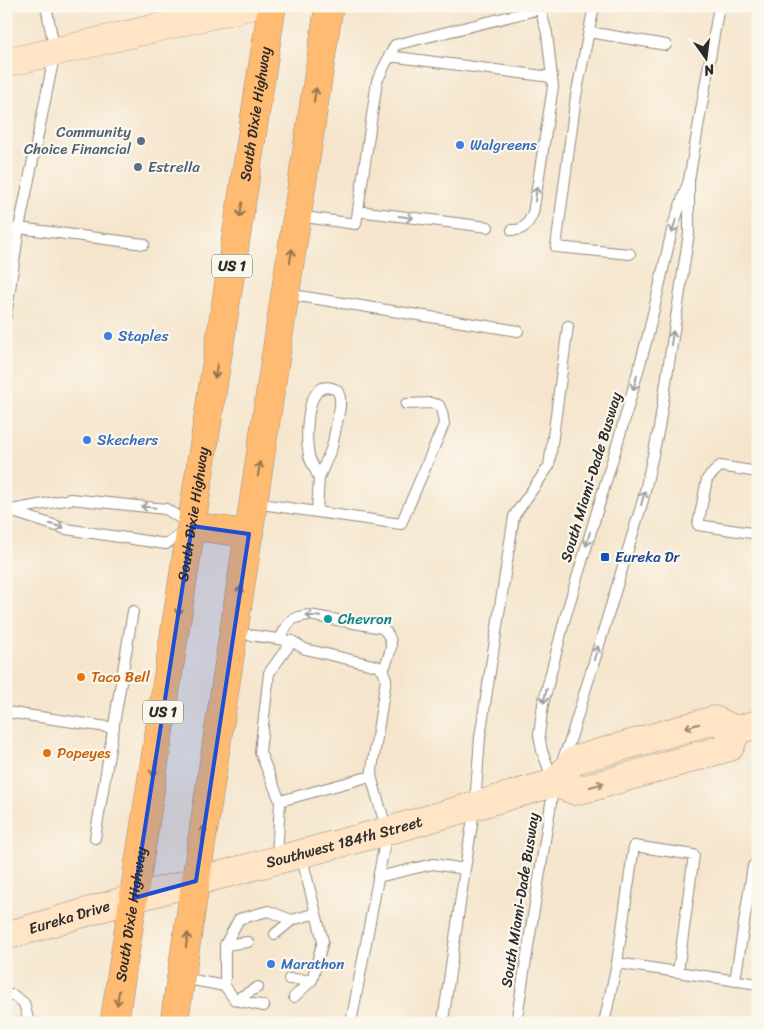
<svg xmlns="http://www.w3.org/2000/svg" width="764" height="1029" font-family="Sriracha,sans-serif">
  <rect width="100%" height="100%" fill="#fbf7ec"/>
  <filter id="ink" filterUnits="userSpaceOnUse"><feTurbulence type="fractalNoise" baseFrequency=".02" numOctaves="2"/><feDisplacementMap in="SourceGraphic" scale="10" xChannelSelector="R" yChannelSelector="G"/><feConvolveMatrix kernelMatrix="1 2 1 2 8 2 1 2 1" color-interpolation-filters="sRGB"/></filter>
  <filter id="wash" filterUnits="userSpaceOnUse"><feTurbulence type="fractalNoise" baseFrequency=".0096" numOctaves="4" result="noise"/><feDisplacementMap in="SourceGraphic" scale="20" xChannelSelector="R" yChannelSelector="G"/><feGaussianBlur stdDeviation="1.12" result="paint"/><feColorMatrix in="noise" values="0 0 0 0 0 0 0 0 0 0 0 0 0 0 0 0 0 1.4 0 .05"/><feComposite in="paint" operator="in"/></filter>
  <g filter="url(#wash)">
    <rect width="100%" height="100%" fill="#f5e5cc"/>
  </g>
  <g filter="url(#ink)">
    <g fill="none" stroke-linecap="round" stroke-linejoin="round">
      <defs>
        <path id="lane" d="M594 6 576 96 556 247 630 254
          M589 32 666 45
          M389 56 551 77
          M358 211 488 227
          M297 216 356 224 377 81 395 45 540 9V6
          M6 229 19 228 144 244
          M512 230C525 231 528 223 533 213L553 87 547 33 540 9
          M286 294 518 331
          M6 316 19 228 55 52 46 6
          M758 472 720 466 707 479 698 525 758 534
          M254 503 401 524 444 424 442 412 439 405 431 403 406 404
          M6 511 71 499 166 509 192 526 166 544 66 529 10 511
          M317 512 319 478 332 447 340 407V397L337 390C332 388 327 386 322 388 305 397 306 440 309 456 311 463 316 471 319 478
          M235 633 292 641 305 649 377 666 383 671 386 679 371 776
          M280 639C288 623 289 617 309 615L382 628C398 641 389 655 383 671
          M6 712 114 728
          M562 761 570 741 643 500 659 428 689 233V180
          M553 780 542 751 539 735 543 704 565 618 625 418 648 335 673 226 689 180 719 6
          M280 801 371 776 387 831 351 1023
          M95 838 133 611
          M277 858 280 801 260 752 269 673 292 641
          M378 877 433 864 465 869 475 805 480 737 514 516 549 466 568 326
          M275 934 292 920 316 913
          M225 945 239 919 268 911 292 920
          M617 963 634 846 694 855 678 972
          M182 978 225 986 235 1000 264 1006
          M289 979 312 980
          M735 981 753 866H758
          M225 986V945L248 942
          M6 997 13 995 24 1003 29 1023
          M294 997 312 980 323 941 301 855
          M235 1000 258 987
          M443 1021 465 869
          M516 1023 554 784
          M604 1023 617 963 758 984"/>
        <g id="secondary">
          <path d="M6 63 250 6"/>
          <path d="M737 730 730 747 592 787 576 791 554 783 575 760 714 720 737 730 758 724"/>
          <path id="s1" d="M6 936 134 898 387 831 554 783"/>
        </g>
        <g id="highway">
          <path d="M192 526 249 534"/>
          <path id="s2" d="M114 1023 272 6"/>
          <path d="M174 1023 329 6"/>
        </g>
      </defs>
      <use href="#lane" stroke="#90887c" stroke-width="12"/>
      <use href="#secondary" stroke="#90887c" stroke-width="29"/>
      <use href="#highway" stroke="#90887c" stroke-width="29"/>
      <use href="#lane" stroke="#fff" stroke-width="10"/>
      <use href="#secondary" stroke="#ffe4c6" stroke-width="28"/>
      <use href="#highway" stroke="#ffbb71" stroke-width="28"/>
    </g>
    <defs><path id="oneway-shaft" d="M-6 0H5M1.5-3L5.5 0L1.5 3" fill="none" stroke-width="1.6" stroke-linecap="round" stroke-linejoin="round" transform="scale(1.25)"/></defs>
    <g stroke="#95734e">
      <use href="#oneway-shaft" transform="translate(315 95) rotate(-81)"/>
      <use href="#oneway-shaft" transform="translate(241 210) rotate(99)"/>
      <use href="#oneway-shaft" transform="translate(291 256) rotate(-81)"/>
      <use href="#oneway-shaft" transform="translate(216 371) rotate(99)"/>
      <use href="#oneway-shaft" transform="translate(259 469) rotate(-81)"/>
      <use href="#oneway-shaft" transform="translate(240 593) rotate(-81)"/>
      <use href="#oneway-shaft" transform="translate(179 608) rotate(99)"/>
      <use href="#oneway-shaft" transform="translate(154 769) rotate(99)"/>
      <use href="#oneway-shaft" transform="translate(203 833) rotate(-82)"/>
      <use href="#oneway-shaft" transform="translate(187 940) rotate(-81)"/>
      <use href="#oneway-shaft" transform="translate(118 998) rotate(99)"/>
    </g>
    <g stroke="#a0a0a0">
      <use href="#oneway-shaft" transform="translate(536 194) rotate(-81)"/>
      <use href="#oneway-shaft" transform="translate(406 217) rotate(7)"/>
      <use href="#oneway-shaft" transform="translate(674 226) rotate(106)"/>
      <use href="#oneway-shaft" transform="translate(672 338) rotate(-81)"/>
      <use href="#oneway-shaft" transform="translate(635 383) rotate(105)"/>
      <use href="#oneway-shaft" transform="translate(643 498) rotate(-75)"/>
      <use href="#oneway-shaft" transform="translate(148 507) rotate(-174)"/>
      <use href="#oneway-shaft" transform="translate(57 526) rotate(17)"/>
      <use href="#oneway-shaft" transform="translate(588 539) rotate(106)"/>
      <use href="#oneway-shaft" transform="translate(313 616) rotate(-174)"/>
      <use href="#oneway-shaft" transform="translate(596 653) rotate(-73)"/>
      <use href="#oneway-shaft" transform="translate(545 696) rotate(103)"/>
    </g>
    <g stroke="#958878">
      <use href="#oneway-shaft" transform="translate(692 726) rotate(163)"/>
      <use href="#oneway-shaft" transform="translate(597 785) rotate(-16)"/>
    </g>
  </g>
  <path fill="#1d4ed8" fill-opacity="0.2" stroke="#1d4ed8" stroke-width="4" stroke-linejoin="round" d="M192 526 249 534 196 881 134 898Z"/>
  <g fill="#5c6f8a" stroke="#fbf7ec" stroke-width="2">
    <circle cx="141" cy="141" r="5"/>
    <circle cx="138" cy="167" r="5"/>
  </g>
  <g fill="#3f7fe0" stroke="#fbf7ec" stroke-width="2">
    <circle cx="460" cy="145" r="5"/>
    <circle cx="108" cy="336" r="5"/>
    <circle cx="87" cy="440" r="5"/>
    <circle cx="271" cy="964" r="5"/>
  </g>
  <rect fill="#1a4fb4" stroke="#fbf7ec" stroke-width="2" x="600" y="552" width="10" height="10" rx="2.5"/>
  <circle fill="#0f9aa8" stroke="#fbf7ec" stroke-width="2" cx="328" cy="619" r="5"/>
  <g fill="#e8710a" stroke="#fbf7ec" stroke-width="2">
    <circle cx="81" cy="677" r="5"/>
    <circle cx="47" cy="753" r="5"/>
  </g>
  <g text-anchor="middle" stroke-width="4.5" stroke-linejoin="round" paint-order="stroke">
    <g fill="#fbf7ec" stroke="#696865" stroke-width="1">
      <rect x="212" y="254.5" width="40" height="23" rx="4"/>
      <rect x="143" y="700.5" width="40" height="23" rx="4"/>
    </g>
    <g font-size="14" font-weight="bold" fill="#2b2b2b">
      <text x="232" y="271">US 1</text>
      <text x="163" y="717">US 1</text>
    </g>
    <g font-size="15" fill="#2b2b2b" stroke="#fbf7ec">
      <text dy="5" stroke="none"><textPath href="#s2" startOffset="920">South Dixie Highway</textPath></text>
      <text transform="translate(591 477) rotate(-73)" y="5">South Miami-Dade Busway</text>
      <text dy="5" stroke="none"><textPath href="#s2" startOffset="515">South Dixie Highway</textPath></text>
      <text dy="5" stroke="none"><textPath href="#s1" startOffset="351">Southwest 184th Street</textPath></text>
      <text transform="translate(520 900) rotate(-81)" y="5">South Miami-Dade Busway</text>
      <text dy="5" stroke="none"><textPath href="#s2" startOffset="110">South Dixie Highway</textPath></text>
      <text dy="5" stroke="none"><textPath href="#s1" startOffset="66">Eureka Drive</textPath></text>
    </g>
    <g font-size="15" fill="#4e5e75" stroke="#fbf7ec" text-anchor="end">
      <text x="131" y="137">Community<tspan x="131" dy="17">Choice Financial</tspan></text>
      <text x="148" y="172" text-anchor="start">Estrella</text>
    </g>
    <g font-size="15" fill="#366cbe" stroke="#fbf7ec" text-anchor="start">
      <text x="470" y="150">Walgreens</text>
      <text x="118" y="341">Staples</text>
      <text x="97" y="445">Skechers</text>
      <text x="281" y="969">Marathon</text>
    </g>
    <g font-size="15" fill="#164399" stroke="#fbf7ec" text-anchor="start">
      <text x="615" y="562">Eureka Dr</text>
    </g>
    <g font-size="15" fill="#0d838f" stroke="#fbf7ec" text-anchor="start">
      <text x="338" y="624">Chevron</text>
    </g>
    <g font-size="15" fill="#c56008" stroke="#fbf7ec" text-anchor="start">
      <text x="91" y="682">Taco Bell</text>
      <text x="57" y="758">Popeyes</text>
    </g>
  </g>
  <rect width="764" height="1029" fill="none" stroke="#fbf7ec" stroke-width="25"/>
  <g transform="translate(706 58) rotate(166)" stroke="#fbf7ec" stroke-width="4" paint-order="stroke">
  <path d="M0-4L9 19L0 12L-9 19Z" fill="#2b2b2b"/>
  <text y="-8" font-size="14" font-weight="bold" text-anchor="middle" fill="#2b2b2b">N</text>
  </g>
</svg>
